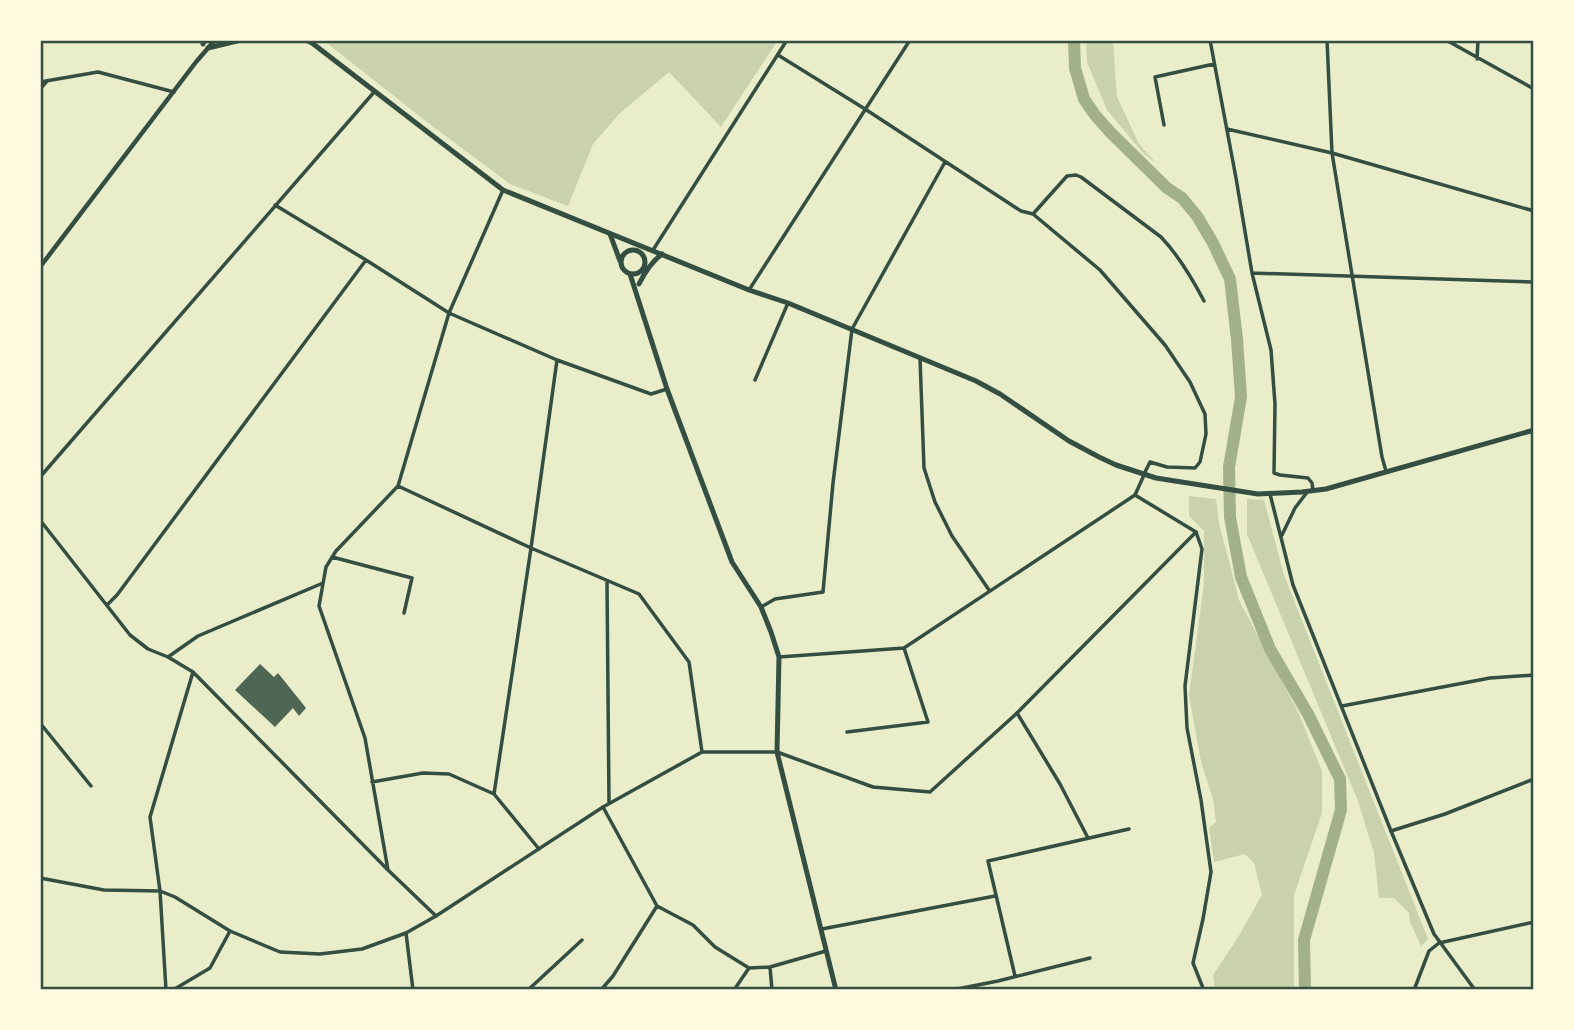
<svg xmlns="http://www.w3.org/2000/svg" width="1574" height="1030" font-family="Inter,sans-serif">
  <rect width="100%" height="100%" fill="#e9edc9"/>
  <path fill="#cad2ad" d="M323 40H778L721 127 669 72 620 113 593 144 568 206 510 184 427 122Z
    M1086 40H1113L1117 97 1139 144 1156 163 1143 153 1107 110 1087 62Z
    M1189 496 1216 499 1219 523 1239 600 1298 712 1322 771V813L1294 895V990H1215L1213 975 1237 939 1262 895 1254 863 1245 854 1214 862 1209 828 1216 822 1213 799 1201 762 1189 695 1204 584V531L1189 516Z
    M1247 499 1264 500 1284 575 1428 939 1421 946 1410 922 1409 913 1394 898H1379L1374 853 1358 801 1247 534Z"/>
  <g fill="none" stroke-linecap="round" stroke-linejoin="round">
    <path stroke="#a3b18a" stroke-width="12" d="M1074 40 1075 68 1084 99 1095 115 1111 133 1167 188 1182 198 1197 216 1213 243 1230 279 1237 339 1241 397 1229 467 1230 517 1241 577 1270 649 1308 714 1340 779 1341 810 1304 940 1305 990"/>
  </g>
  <path fill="#4f6655" d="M260 664 274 677 278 673 306 708 299 716 293 708 275 727 235 690Z"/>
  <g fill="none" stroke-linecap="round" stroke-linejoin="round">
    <path stroke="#344e41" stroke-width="3.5" d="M1210 40 1236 178 1252 273 1271 350 1275 404 1274 473 1280 475 1308 478 1312 483 1313 490
      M1446 40 1534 89
      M778 55 865 109 1021 211 1033 214 1100 270 1165 345 1190 382 1205 414 1206 434 1200 462 1195 468 1167 467 1150 462 1144 474
      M1477 59 1478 40
      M40 82 98 72 174 92
      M40 89 47 81
      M1164 125 1155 77 1214 64
      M1227 129 1332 153 1534 211
      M275 205 366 260 449 313 557 360 651 394 667 389
      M1033 214 1067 176 1076 175 1081 177 1161 237C1179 256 1192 278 1204 301
      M1252 273 1534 282
      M749 290 910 40
      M920 358 924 468 935 502 952 536 989 590
      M755 380 788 303
      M40 477 375 91
      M398 486 531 548 639 594 689 662 702 752
      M40 520 130 635 148 649 168 657 193 672 388 870 436 916
      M1196 532 1202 549 1185 686 1187 728 1201 800 1211 872 1203 919 1193 963 1203 988
      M332 557 412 578 404 613
      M607 582 609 803
      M107 605 117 595 366 260
      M761 607 775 599 823 592 833 483 852 329 945 162
      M168 657 198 636 323 583
      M779 657 904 648 1135 495
      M1342 706 1490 678 1534 675
      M1017 713 1060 784 1088 838
      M40 723 91 786
      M847 732 928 722 904 648
      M372 782 423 773 449 774 494 794
      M603 807 657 906 693 925 715 947 749 968 770 967 826 951
      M1391 831 1445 814 1534 779
      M539 849 494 794 531 548 557 360
      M388 870 365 738 319 606 326 567 336 551 398 486 449 313 503 190
      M822 929 995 896
      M406 933 413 990
      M770 967 772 990
      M1015 976 988 861 1129 829
      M166 990 160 891 150 817 193 672
      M173 990 210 968 230 931
      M528 990 582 940
      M601 990 613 976 657 906
      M734 990 749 968
      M952 990 998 981 1090 958
      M1414 990 1429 951 1439 943 1534 922"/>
    <path stroke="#344e41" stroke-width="3.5" d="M1327 40 1332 153 1382 457 1386 471
      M653 250 787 40
      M1270 494 1293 585 1391 831 1434 934 1475 990
      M1282 535 1295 508 1308 491
      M40 878 104 890 160 891 175 897 230 931 280 952 320 954 362 949 406 933 436 916 603 807 702 752H777L873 787 930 792 1017 713 1196 532 1135 495 1144 475"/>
    <path stroke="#344e41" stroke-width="4.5" d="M40 267 196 62 215 40"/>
    <path stroke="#344e41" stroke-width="5" d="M610 234 620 261
      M621 262a12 12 0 1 1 24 0a12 12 0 1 1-24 0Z
      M630 274 667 389 732 562 761 607 771 632 779 657 777 752 836 990
      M639 284C645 272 651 262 662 254"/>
    <path stroke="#344e41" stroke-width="5" d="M306 40 312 43 503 190 749 290 788 303 976 381 1000 394 1069 441 1099 457 1116 465 1156 478 1258 494 1302 492 1326 489 1534 430
      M203 44 204 40
      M208 48 241 40"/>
  </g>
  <rect width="1574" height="1030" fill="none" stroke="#fefae0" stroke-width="84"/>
  <rect x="42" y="42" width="1490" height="946" fill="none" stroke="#344e41" stroke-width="2.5"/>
</svg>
